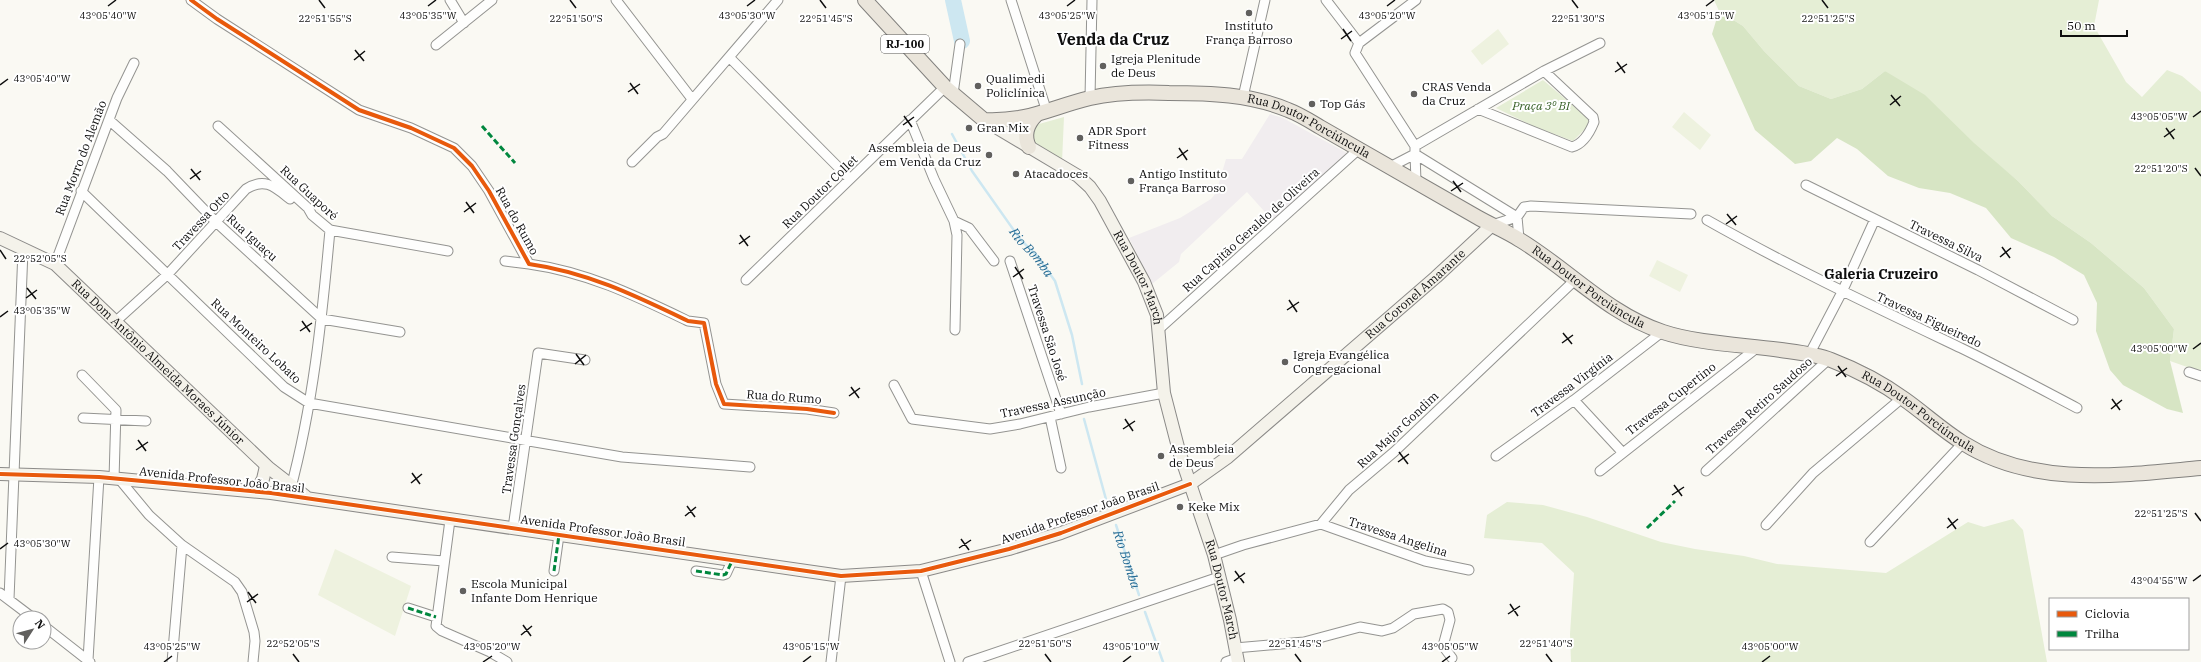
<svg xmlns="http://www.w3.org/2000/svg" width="2201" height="662" font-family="'IBM Plex Serif',serif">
  <rect width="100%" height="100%" fill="#faf9f3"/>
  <path fill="#f1edef" d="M1270 114 1283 118 1347 153 1273 221 1247 192 1181 254 1179 262 1152 284 1129 238 1180 218 1211 199 1216 193 1226 159H1242Z"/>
  <path fill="#e5eed5" d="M1714 0H2099L2094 26 2126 82 2142 97 2167 70 2182 76 2201 92V370L2190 368 2170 361 2174 329 2144 288 2091 243 2052 216 2018 181 1885 71 1862 89 1831 99 1799 86 1764 51 1743 26 1719 11Z
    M1543 80 1589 119 1587 127 1573 141 1533 126 1496 108Z
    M1064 117 1062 162 1036 146 1032 140 1033 127 1039 124Z
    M1507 502 1543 505 1587 517 1661 542 1695 549 1744 556 1777 564 1886 573 1968 522 1984 527 2013 519 2023 530 2047 662H1571L1570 634 1574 573 1542 543 1484 538 1487 515Z"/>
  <path fill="#d7e5c4" d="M1719 11 1743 26 1764 51 1799 86 1831 99 1862 89 1885 71 1925 95 1974 143 2018 181 2052 216 2091 243 2144 288 2174 329 2170 361 2183 413 2167 409 2123 385 2110 370 2096 331 2097 303 2084 275 2054 257 2011 238 1986 208 1950 193 1919 188 1888 176 1857 149 1837 138 1811 161 1795 164 1755 130 1712 34Z"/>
  <path fill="#eef2df" d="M1498 29 1509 44 1482 65 1471 51Z
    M1684 112 1711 135 1700 150 1672 127Z
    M1657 260 1688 275 1680 292 1649 276Z
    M335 549 411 586 395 636 318 595Z"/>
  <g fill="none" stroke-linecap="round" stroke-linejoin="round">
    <g stroke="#cde7f1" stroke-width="2.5">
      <path id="s1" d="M952 134 972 171 1020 239 1037 256 1055 281 1072 335 1082 384"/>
      <path d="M1084 419 1107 503"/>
      <path id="s2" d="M1116 525 1139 595"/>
      <path d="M1145 612 1163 662"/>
    </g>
    <path stroke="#cde7f1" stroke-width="16" d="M953 0 962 41"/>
    <defs>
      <path id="street" d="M191 0 217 19 359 110 411 128 454 148 472 166 489 191 529 264C587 272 636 296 688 321L704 323 716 384 724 404 807 409 834 413
        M450 0 464 23
        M616 0 692 99
        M1011 0 1047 112
        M1326 0 1359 43 1355 53 1415 146V154L1517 217 1524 207 1531 206 1691 214
        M1359 43 1416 0
        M436 45 492 0
        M729 57 850 179
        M953 94 960 44
        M1243 97 1265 0
        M1090 98 1092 0
        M1478 109 1572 147C1583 144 1590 132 1594 122L1593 117 1544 71
        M109 120 167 171 216 222 322 319 400 332
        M910 120 934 179 954 221 969 228 994 261
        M218 126 308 208 312 215 330 230 448 251
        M1415 146 1544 71 1600 43
        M632 162 657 137 663 134 778 0
        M1390 167 1415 154 1416 181
        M1806 185 1978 270 2073 320
        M81 191 284 387 309 403 622 457 750 467
        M1707 220C1790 267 1875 307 1961 348 2000 367 2039 388 2077 408
        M954 221 957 235 955 330
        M1492 225 1517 217 1519 239
        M505 261 529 264
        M1010 261 1061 414
        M55 264 117 98 134 63
        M746 280 945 87
        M115 322 168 274 246 189C265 177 275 187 290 199
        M1158 330 1359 149
        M1809 355 1842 292 1875 219
        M2189 372 2201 376
        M82 375 116 410 114 479
        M894 385 912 419 990 429 1020 424 1089 407 1164 393
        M1574 400 1623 453
        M1050 417 1061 468
        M83 418 146 421
        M1496 456 1574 400 1662 332
        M1600 471 1758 347
        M1706 471 1829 359
        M120 480 149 515 182 545 235 582 242 592 254 632 255 641 253 662
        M290 491C313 406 322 318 330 230
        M450 520 436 626 442 631 490 652 507 662
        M1321 524 1425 561 1469 570
        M1766 525 1813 473 1902 398
        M513 528 538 353 585 360
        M1870 542 1963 443
        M1214 555 1243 545 1321 524 1349 490 1394 452 1575 280
        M392 557 444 561
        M554 571 559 535
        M696 571 723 575 726 574 732 561
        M921 571 950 662
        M0 593 33 618
        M9 599 23 250
        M408 608 436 617
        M44 626 90 662
        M1235 648 1304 642 1360 627 1382 631 1393 628 1414 614 1443 609 1448 612 1450 620 1443 646 1452 658
        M88 660 99 477
        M172 662 182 545
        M831 662 841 576
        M968 662 1219 577
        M1226 662 1237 658"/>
      <g id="secondary">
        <path id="s3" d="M984 120 1078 176 1090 187 1100 201 1144 282 1157 315 1164 393 1179 451 1214 555 1230 620 1238 662"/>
        <path id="s4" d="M0 238 55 264 269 468 305 496"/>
        <path id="s5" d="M0 474 99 477 271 493 841 576 921 571 1009 549 1061 533 1190 484 1228 457 1436 277 1492 225"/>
        <path d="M256 491 263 479 266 466"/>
      </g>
      <g id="primary">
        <path id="s6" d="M865 0 945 87 984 120C1029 122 1049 108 1090 98 1116 92 1142 92 1169 93 1209 93 1250 94 1288 110 1299 114 1310 121 1320 127 1373 157 1425 187 1477 217 1491 225 1506 231 1520 240 1568 269 1608 314 1663 332 1699 344 1749 345 1788 351 1803 353 1818 355 1831 360 1857 370 1882 383 1904 399 1924 413 1942 430 1963 443 2034 488 2122 475 2201 468"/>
        <path d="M1029 147C1023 135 1027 124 1036 115"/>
      </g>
    </defs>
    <use href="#street" stroke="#949491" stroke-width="11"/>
    <use href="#secondary" stroke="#8b8a88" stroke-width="14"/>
    <use href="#primary" stroke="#82817e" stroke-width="16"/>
    <use href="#street" stroke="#fefefd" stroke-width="9"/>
    <use href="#secondary" stroke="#f4f2ea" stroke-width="12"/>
    <use href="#primary" stroke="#eae5db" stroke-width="14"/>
    <path stroke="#00873e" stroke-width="3" stroke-dasharray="6 3" stroke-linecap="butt" d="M482 126 515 163
      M1647 528 1675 501
      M554 571 559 535
      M696 571 723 575 726 574 732 561
      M408 608 436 617"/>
    <defs>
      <path id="cycleway" d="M191 0 217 19 359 110 411 128 454 148 472 166 489 191 529 264C587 272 636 296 688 321L704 323 716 384 724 404 807 409 834 413
        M0 474 99 477 271 493 841 576 921 571 1009 549 1061 533 1190 484"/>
    </defs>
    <use href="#cycleway" stroke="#fff" stroke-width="6"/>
    <use href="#cycleway" stroke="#e8590c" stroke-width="4"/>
  </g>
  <path fill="none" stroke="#0e0e0e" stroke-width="1.5" d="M319 0 325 8M570 0 576 8M820 0 826 8M1572 0 1578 8M1822 0 1828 8M108 6 116 0M428 6 436 0M747 6 755 0M1067 6 1075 0M1387 6 1395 0M1706 6 1714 0M1343 29 1351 41M1341 39 1352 31M355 50 364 61M354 60 365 51M1617 62 1625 73M1615 72 1627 64M630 83 638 94M0 85 8 79M628 92 640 84M1891 95 1900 106M1890 105 1901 96M904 116 912 127M2193 117 2201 111M903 125 914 117M2166 128 2174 139M2164 137 2175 129M1179 148 1187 160M1177 158 1188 150M2195 168 2201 176M191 169 200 180M190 179 201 171M1453 181 1461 192M1451 191 1463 183M466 202 474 213M464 212 476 203M1727 214 1736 225M1726 224 1737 216M740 235 748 246M739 244 750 236M2002 247 2010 258M0 250 6 259M2000 257 2011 248M1015 267 1023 279M1013 277 1024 269M27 288 36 299M26 298 37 290M1289 300 1297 312M1287 310 1299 302M0 317 8 311M302 321 310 332M300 331 312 323M1563 333 1572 344M1562 343 1573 335M2193 349 2201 343M576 354 584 365M575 364 586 355M1838 366 1846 377M1836 376 1847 368M851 387 859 398M849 396 860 388M2112 399 2120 410M2111 409 2122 400M1125 419 1133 431M1123 429 1135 421M138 440 146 451M136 450 148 442M1399 452 1408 464M1398 462 1409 454M412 473 420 484M411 483 422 474M1674 485 1682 496M1672 495 1684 487M687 506 695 517M2195 513 2201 521M685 516 696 507M1948 518 1956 529M1947 528 1958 519M961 539 969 550M959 548 971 540M0 549 8 543M1235 571 1244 583M1234 581 1245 573M2193 581 2201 575M248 592 256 603M247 602 258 594M1510 604 1518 616M1508 614 1520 606M523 625 531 636M521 635 532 626M293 654 299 662M1045 654 1051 662M1295 654 1301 662M1546 654 1552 662M164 662 172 656M483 662 492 656M803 662 811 656M1123 662 1131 656M1442 662 1450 656M1762 662 1770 656"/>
  <g fill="#61605e" stroke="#fff" stroke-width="1.5">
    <circle cx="1249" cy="13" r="4"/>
    <circle cx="1103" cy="66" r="4"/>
    <circle cx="978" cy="86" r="4"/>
    <circle cx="1414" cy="94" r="4"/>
    <circle cx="1312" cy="104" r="4"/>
    <circle cx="969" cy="128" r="4"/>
    <circle cx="1080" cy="138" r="4"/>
    <circle cx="989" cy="155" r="4"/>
    <circle cx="1016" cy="174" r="4"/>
    <circle cx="1131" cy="181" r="4"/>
    <circle cx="1285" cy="362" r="4"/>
    <circle cx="1161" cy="456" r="4"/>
    <circle cx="1180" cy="507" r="4"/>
    <circle cx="463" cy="591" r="4"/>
  </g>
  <g text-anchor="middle" stroke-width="4" stroke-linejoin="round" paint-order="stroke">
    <rect fill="#fff" stroke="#565656" stroke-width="1" x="881" y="35" width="48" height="18" rx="3"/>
    <g font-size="11" font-weight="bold" fill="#0e0e0e">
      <text x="905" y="48">RJ-100</text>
    </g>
    <g font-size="12" fill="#0e0e0e" stroke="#fff" text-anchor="start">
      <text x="1249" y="30" text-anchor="middle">Instituto<tspan x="1249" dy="14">França Barroso</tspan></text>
      <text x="1111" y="63">Igreja Plenitude<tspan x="1111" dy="14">de Deus</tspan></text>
      <text x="986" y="83">Qualimedi<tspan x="986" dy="14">Policlínica</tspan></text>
      <text x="1422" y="91">CRAS Venda<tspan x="1422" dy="14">da Cruz</tspan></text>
      <text x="1320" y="108">Top Gás</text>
      <text x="977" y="132">Gran Mix</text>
      <text x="1088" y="135">ADR Sport<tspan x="1088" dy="14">Fitness</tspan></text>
      <text x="981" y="152" text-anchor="end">Assembleia de Deus<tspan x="981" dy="14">em Venda da Cruz</tspan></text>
      <text x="1024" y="178">Atacadoces</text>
      <text x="1139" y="178">Antigo Instituto<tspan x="1139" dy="14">França Barroso</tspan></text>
      <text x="1293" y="359">Igreja Evangélica<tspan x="1293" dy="14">Congregacional</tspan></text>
      <text x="1169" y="453">Assembleia<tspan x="1169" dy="14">de Deus</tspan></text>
      <text x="1188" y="511">Keke Mix</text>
      <text x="471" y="588">Escola Municipal<tspan x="471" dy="14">Infante Dom Henrique</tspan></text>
    </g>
    <g font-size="12" font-style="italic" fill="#355f25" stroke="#fff">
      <text x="1541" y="110">Praça 3º BI</text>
    </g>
    <g font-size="12" fill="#0e0e0e" stroke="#fff">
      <text dy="4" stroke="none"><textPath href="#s6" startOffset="504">Rua Doutor Porciúncula</textPath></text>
      <text transform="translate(81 158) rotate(-69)" y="4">Rua Morro do Alemão</text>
      <text transform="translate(820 192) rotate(-44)" y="4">Rua Doutor Collet</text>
      <text transform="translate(309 193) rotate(43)" y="4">Rua Guaporé</text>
      <text transform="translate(201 221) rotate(-47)" y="4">Travessa Otto</text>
      <text transform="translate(517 221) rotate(61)" y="4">Rua do Rumo</text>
      <text transform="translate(1251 230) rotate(-42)" y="4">Rua Capitão Geraldo de Oliveira</text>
      <text transform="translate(252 238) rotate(42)" y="4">Rua Iguaçu</text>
      <text transform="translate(1946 241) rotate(26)" y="4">Travessa Silva</text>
      <text dy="4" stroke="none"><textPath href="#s3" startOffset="229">Rua Doutor March</textPath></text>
      <text dy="4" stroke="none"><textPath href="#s6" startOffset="828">Rua Doutor Porciúncula</textPath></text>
      <text dy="4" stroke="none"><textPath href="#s5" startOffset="1506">Rua Coronel Amarante</textPath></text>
      <text transform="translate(1929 320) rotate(25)" y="4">Travessa Figueiredo</text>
      <text transform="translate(1047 333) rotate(72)" y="4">Travessa São José</text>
      <text transform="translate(256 341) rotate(43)" y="4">Rua Monteiro Lobato</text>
      <text dy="4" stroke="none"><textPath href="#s4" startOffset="203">Rua Dom Antônio Almeida Moraes Júnior</textPath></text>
      <text transform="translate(1572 385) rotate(-37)" y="4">Travessa Virgínia</text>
      <text transform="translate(784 397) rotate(4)" y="4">Rua do Rumo</text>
      <text transform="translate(1671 399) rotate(-38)" y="4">Travessa Cupertino</text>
      <text transform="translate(1053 403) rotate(-12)" y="4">Travessa Assunção</text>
      <text transform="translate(1759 406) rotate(-42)" y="4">Travessa Retiro Saudoso</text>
      <text dy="4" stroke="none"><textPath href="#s6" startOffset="1188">Rua Doutor Porciúncula</textPath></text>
      <text transform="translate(1398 430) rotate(-43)" y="4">Rua Major Gondim</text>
      <text transform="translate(514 439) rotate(-82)" y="4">Travessa Gonçalves</text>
      <text transform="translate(222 480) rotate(6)" y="4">Avenida Professor João Brasil</text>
      <text transform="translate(1080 513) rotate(-19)" y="4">Avenida Professor João Brasil</text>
      <text transform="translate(603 531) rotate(8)" y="4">Avenida Professor João Brasil</text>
      <text transform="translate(1398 537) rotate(18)" y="4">Travessa Angelina</text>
      <text dy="4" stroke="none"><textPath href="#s3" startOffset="554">Rua Doutor March</textPath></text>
    </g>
    <g font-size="13" font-style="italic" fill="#246a93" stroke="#fff">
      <text dy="5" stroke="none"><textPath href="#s1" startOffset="143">Rio Bomba</textPath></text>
      <text dy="5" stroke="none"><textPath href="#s2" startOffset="36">Rio Bomba</textPath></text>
    </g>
    <g font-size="14" font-weight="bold" fill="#0e0e0e" stroke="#fff">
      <text x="1881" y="279">Galeria Cruzeiro</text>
    </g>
    <g font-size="16" font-weight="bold" fill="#0e0e0e" stroke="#fff">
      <text x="1113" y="45">Venda da Cruz</text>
    </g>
  </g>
  <g font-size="10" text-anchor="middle" fill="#0e0e0e" stroke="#fff" stroke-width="4" stroke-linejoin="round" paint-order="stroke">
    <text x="747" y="19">43°05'30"W</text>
    <text x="1067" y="19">43°05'25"W</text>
    <text x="1387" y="19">43°05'20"W</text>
    <text x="108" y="19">43°05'40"W</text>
    <text x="428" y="19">43°05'35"W</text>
    <text x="1706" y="19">43°05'15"W</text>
    <text x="325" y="22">22°51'55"S</text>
    <text x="576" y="22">22°51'50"S</text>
    <text x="826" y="22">22°51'45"S</text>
    <text x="1578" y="22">22°51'30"S</text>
    <text x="1828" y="22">22°51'25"S</text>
    <text x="42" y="82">43°05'40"W</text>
    <text x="2159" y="120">43°05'05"W</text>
    <text x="2161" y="172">22°51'20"S</text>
    <text x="40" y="262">22°52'05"S</text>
    <text x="42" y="314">43°05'35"W</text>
    <text x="2159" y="352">43°05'00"W</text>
    <text x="2161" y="517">22°51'25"S</text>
    <text x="42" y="547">43°05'30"W</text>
    <text x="2159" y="584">43°04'55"W</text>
    <text x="293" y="647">22°52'05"S</text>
    <text x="1045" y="647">22°51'50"S</text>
    <text x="1295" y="647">22°51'45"S</text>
    <text x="1546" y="647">22°51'40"S</text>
    <text x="172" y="650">43°05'25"W</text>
    <text x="492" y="650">43°05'20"W</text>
    <text x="811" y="650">43°05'15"W</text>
    <text x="1131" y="650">43°05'10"W</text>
    <text x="1450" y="650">43°05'05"W</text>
    <text x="1770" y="650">43°05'00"W</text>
  </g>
  <rect x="2049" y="598" width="140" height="52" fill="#ffffff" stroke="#9f9f9f"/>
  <rect x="2057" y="611" width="20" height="6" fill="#e8590c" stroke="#9f9f9f"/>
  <text x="2085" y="618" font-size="12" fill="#0e0e0e">Ciclovia</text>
  <rect x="2057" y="631" width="20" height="6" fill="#00873e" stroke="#9f9f9f"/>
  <text x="2085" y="638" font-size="12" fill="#0e0e0e">Trilha</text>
  <g transform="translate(32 630) rotate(54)"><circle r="19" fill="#ffffff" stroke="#9f9f9f"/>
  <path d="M0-3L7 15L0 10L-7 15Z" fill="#61605e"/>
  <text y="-6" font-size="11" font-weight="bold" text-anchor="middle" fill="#0e0e0e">N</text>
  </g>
  <path d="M2061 30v6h66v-6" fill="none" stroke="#0e0e0e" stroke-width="2"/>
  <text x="2067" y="30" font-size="12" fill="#0e0e0e" stroke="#ffffff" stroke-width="3" paint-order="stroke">50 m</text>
</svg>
